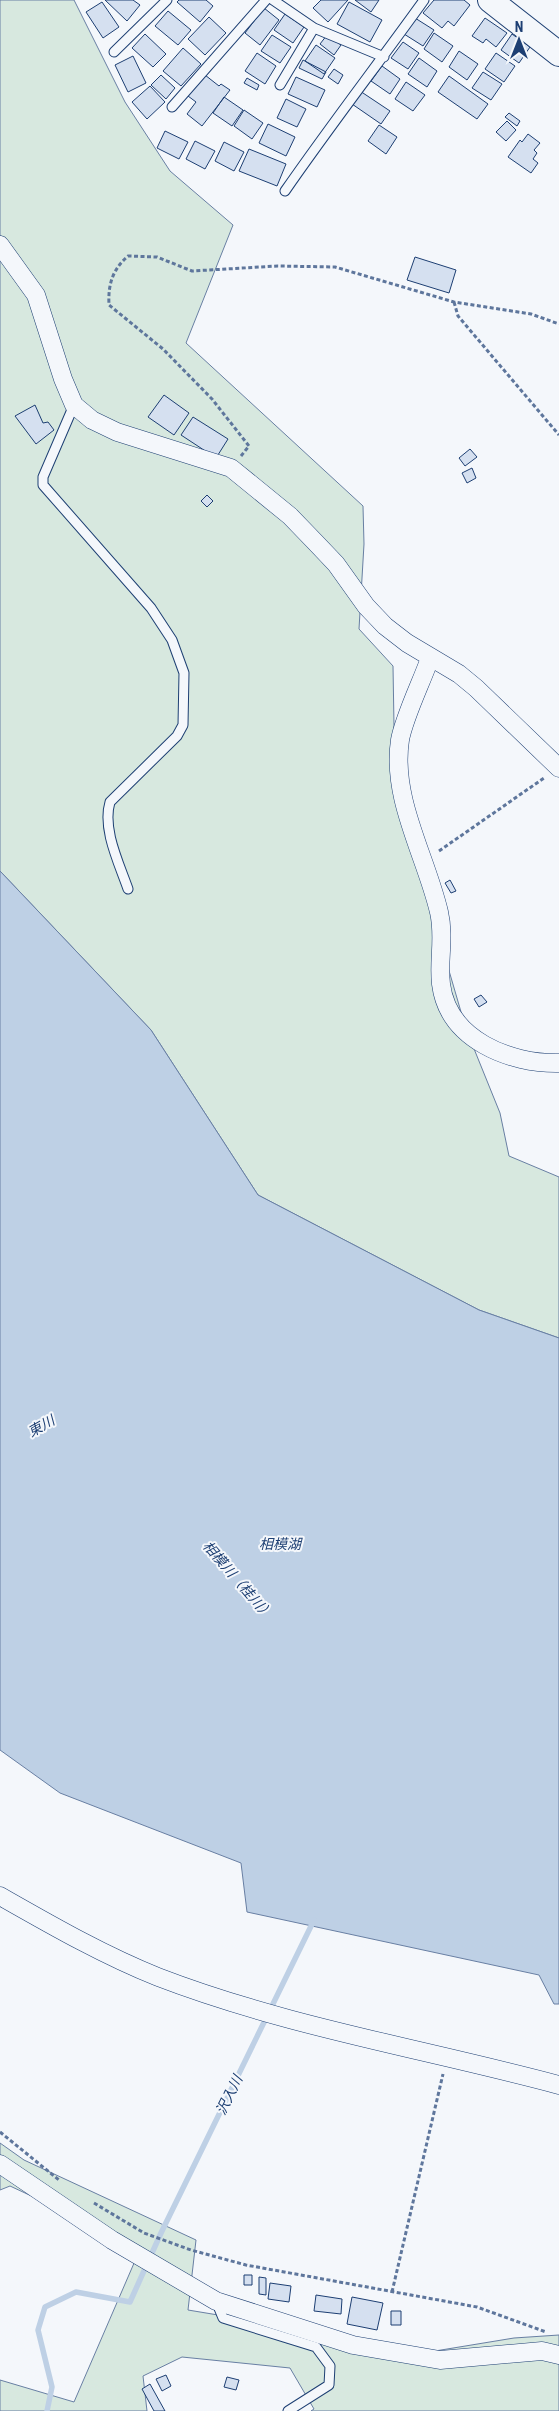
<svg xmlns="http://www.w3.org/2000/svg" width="559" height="2411" font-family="'Roboto Condensed','Noto Sans JP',sans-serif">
  <rect width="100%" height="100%" fill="#f4f7fb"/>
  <path fill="#d7e8df" stroke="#687fa3" d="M0 0H74L125 102 170 171 233 225 186 343 363 506 364 544 359 629 393 666 395 785 466 1029 500 1113 509 1156 559 1177V1338L479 1310 258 1195 151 1030 0 871Z
    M0 2143 24 2160 196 2240 188 2310 435 2351 514 2338 559 2335V2411H311L314 2409 290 2368 182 2357 143 2376 147 2411H0V2380L74 2402 141 2247 10 2186 0 2190Z"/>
  <path fill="#bed0e5" stroke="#687fa3" d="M0 871 151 1030 258 1195 479 1310 559 1338V2004H554L539 1975 247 1912 241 1863 60 1793 0 1750Z"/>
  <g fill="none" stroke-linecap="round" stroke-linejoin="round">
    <path stroke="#bed0e5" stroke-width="5.5" d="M47 2411 52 2387 38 2330 45 2307 76 2292 130 2302 161 2233 314 1920"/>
  </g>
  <path fill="#d5e0f0" stroke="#1d3f73" d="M105 0H133L140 5 127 21Z
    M179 0H206L213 6 200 22 177 2Z
    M321 0H348L328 22 313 8Z
    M355 0H379L371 12Z
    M434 0H464L470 5 454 26 448 21 442 28 423 13Z
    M102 2 119 27 103 38 86 12Z
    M349 2 382 20 370 42 337 24Z
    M264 8 279 20 260 45 245 33Z
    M168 11 191 30 178 45 155 26Z
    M285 14 304 27 293 43 274 30Z
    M209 17 226 33 205 55 188 39Z
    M415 18 434 30 423 46 404 34Z
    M485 18 507 33 496 47 486 39 483 43 472 36Z
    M434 33 453 46 442 62 424 49Z
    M145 34 166 54 153 67 132 48Z
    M512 34 530 47 519 63 501 50Z
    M272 35 291 47 280 63 261 51Z
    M327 35 341 45 334 55 320 44Z
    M403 42 419 53 408 69 391 58Z
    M316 45 335 58 324 74 305 61Z
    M183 48 201 64 181 86 163 71Z
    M459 51 478 64 467 80 449 67Z
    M257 53 276 66 265 84 245 71Z
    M496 53 515 66 504 82 485 69Z
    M133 56 146 83 128 92 115 65Z
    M419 58 437 71 427 87 408 74Z
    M303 60 326 72 322 79 299 68Z
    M382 66 400 79 390 94 371 81Z
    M334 69 343 75 338 84 328 77Z
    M483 72 502 84 491 100 472 88Z
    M161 75 175 88 166 99 151 85Z
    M205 75 219 86 221 84 230 90 202 126 187 114 196 102 188 96Z
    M449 76 488 104 477 119 438 92Z
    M296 77 325 90 317 107 288 94Z
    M247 78 259 85 257 90 244 83Z
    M406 82 425 95 413 111 395 99Z
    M150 86 165 102 147 119 132 102Z
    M360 91 390 111 381 124 352 104Z
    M224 97 243 110 232 126 213 113Z
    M286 99 306 109 297 127 277 118Z
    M244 110 263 123 252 139 234 126Z
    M509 113 520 121 517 126 505 117Z
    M507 121 516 130 506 141 496 132Z
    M268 124 295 137 286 156 259 143Z
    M379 125 397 137 386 154 368 141Z
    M165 131 188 142 179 159 157 148Z
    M528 134 540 143 534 150 537 153 533 159 538 163 531 173 508 157 520 140 522 142Z
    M195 141 215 151 205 169 186 159Z
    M224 142 244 152 234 171 215 161Z
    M249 149 286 164 277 186 239 171Z
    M415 257 456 270 449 293 407 280Z
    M164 395 189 413 174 435 148 417Z
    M35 405 43 423 48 422 54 430 36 444 15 416Z
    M193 417 228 439 216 458 181 435Z
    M470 449 477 457 465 466 459 458Z
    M472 468 476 478 467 483 462 473Z
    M207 495 213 501 207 507 201 501Z
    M450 880 456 891 451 893 445 883Z
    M481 995 487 1002 479 1007 474 999Z
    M244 2275H252V2285H244Z
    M259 2277 266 2278V2295L259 2294Z
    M270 2283 291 2286 289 2302 268 2299Z
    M316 2295 342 2299 341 2314 314 2311Z
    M352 2297 383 2303 377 2330 347 2324Z
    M391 2311H401V2325H391Z
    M166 2375 171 2386 162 2391 156 2379Z
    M227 2377 239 2380 236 2390 224 2387Z
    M150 2384 165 2411H154L142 2389Z"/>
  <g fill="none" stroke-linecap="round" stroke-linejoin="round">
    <defs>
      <path id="service" d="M273 0 314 28 384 57
        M114 52 167 0
        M280 85 314 28
        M172 107 266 0
        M285 191C330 126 378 64 424 0
        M74 405 43 477V485L151 608 172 640 184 673 183 725 177 736 110 802C102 829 119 863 128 889
        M216 2301 223 2318 316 2347 330 2366 329 2385 288 2411"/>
      <path id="minor" d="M0 245 36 295 63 379 74 405 92 420 117 432 231 468 290 516 317 544 336 564 366 606 385 626 407 643 459 674 476 688 559 768
        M430 658C422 681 404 717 400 740 391 799 426 856 439 912 445 938 438 960 441 984 448 1040 510 1064 559 1063
        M0 1896C51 1925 103 1955 158 1977 288 2027 425 2049 559 2085
        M0 2164 112 2240 216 2301 353 2345 440 2360 542 2351 559 2355"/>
      <path id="secondary" d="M490 0 559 54"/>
    </defs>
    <use href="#service" stroke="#1d3f73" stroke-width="11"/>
    <use href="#minor" stroke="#1d3f73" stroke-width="19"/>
    <use href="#secondary" stroke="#1d3f73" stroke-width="26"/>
    <path stroke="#5e769c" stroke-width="3" stroke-dasharray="4 2.5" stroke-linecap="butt" d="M454 302 458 316 559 435
      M241 456 249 446 212 399 163 349 109 305C108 285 112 270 128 256L157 257 192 271 278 266 335 267 454 302 531 314 559 324
      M439 851 544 778
      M0 2132 59 2180
      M94 2203 144 2233 191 2250 246 2265 477 2307 546 2332
      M392 2292 443 2074"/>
    <use href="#service" stroke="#f4f7fb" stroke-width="9"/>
    <use href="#minor" stroke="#f4f7fb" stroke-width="18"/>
    <use href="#secondary" stroke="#f4f7fb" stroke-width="24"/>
  </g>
  <g text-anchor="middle" stroke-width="4" stroke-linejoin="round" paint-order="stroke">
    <g font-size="14" font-style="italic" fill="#1d3f73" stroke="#f4f7fb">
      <text transform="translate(41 1426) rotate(-29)" y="5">東川</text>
      <text x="280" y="1549">相模湖</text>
      <text transform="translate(238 1580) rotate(49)" y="5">相模川（桂川）</text>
      <text transform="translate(229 2095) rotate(-64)" y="5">沢入川</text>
    </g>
  </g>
  <g transform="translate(519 40)" stroke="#f4f7fb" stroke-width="4" paint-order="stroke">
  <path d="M0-4L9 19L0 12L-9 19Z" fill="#1d3f73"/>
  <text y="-8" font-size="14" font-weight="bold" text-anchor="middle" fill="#1d3f73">N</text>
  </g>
</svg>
